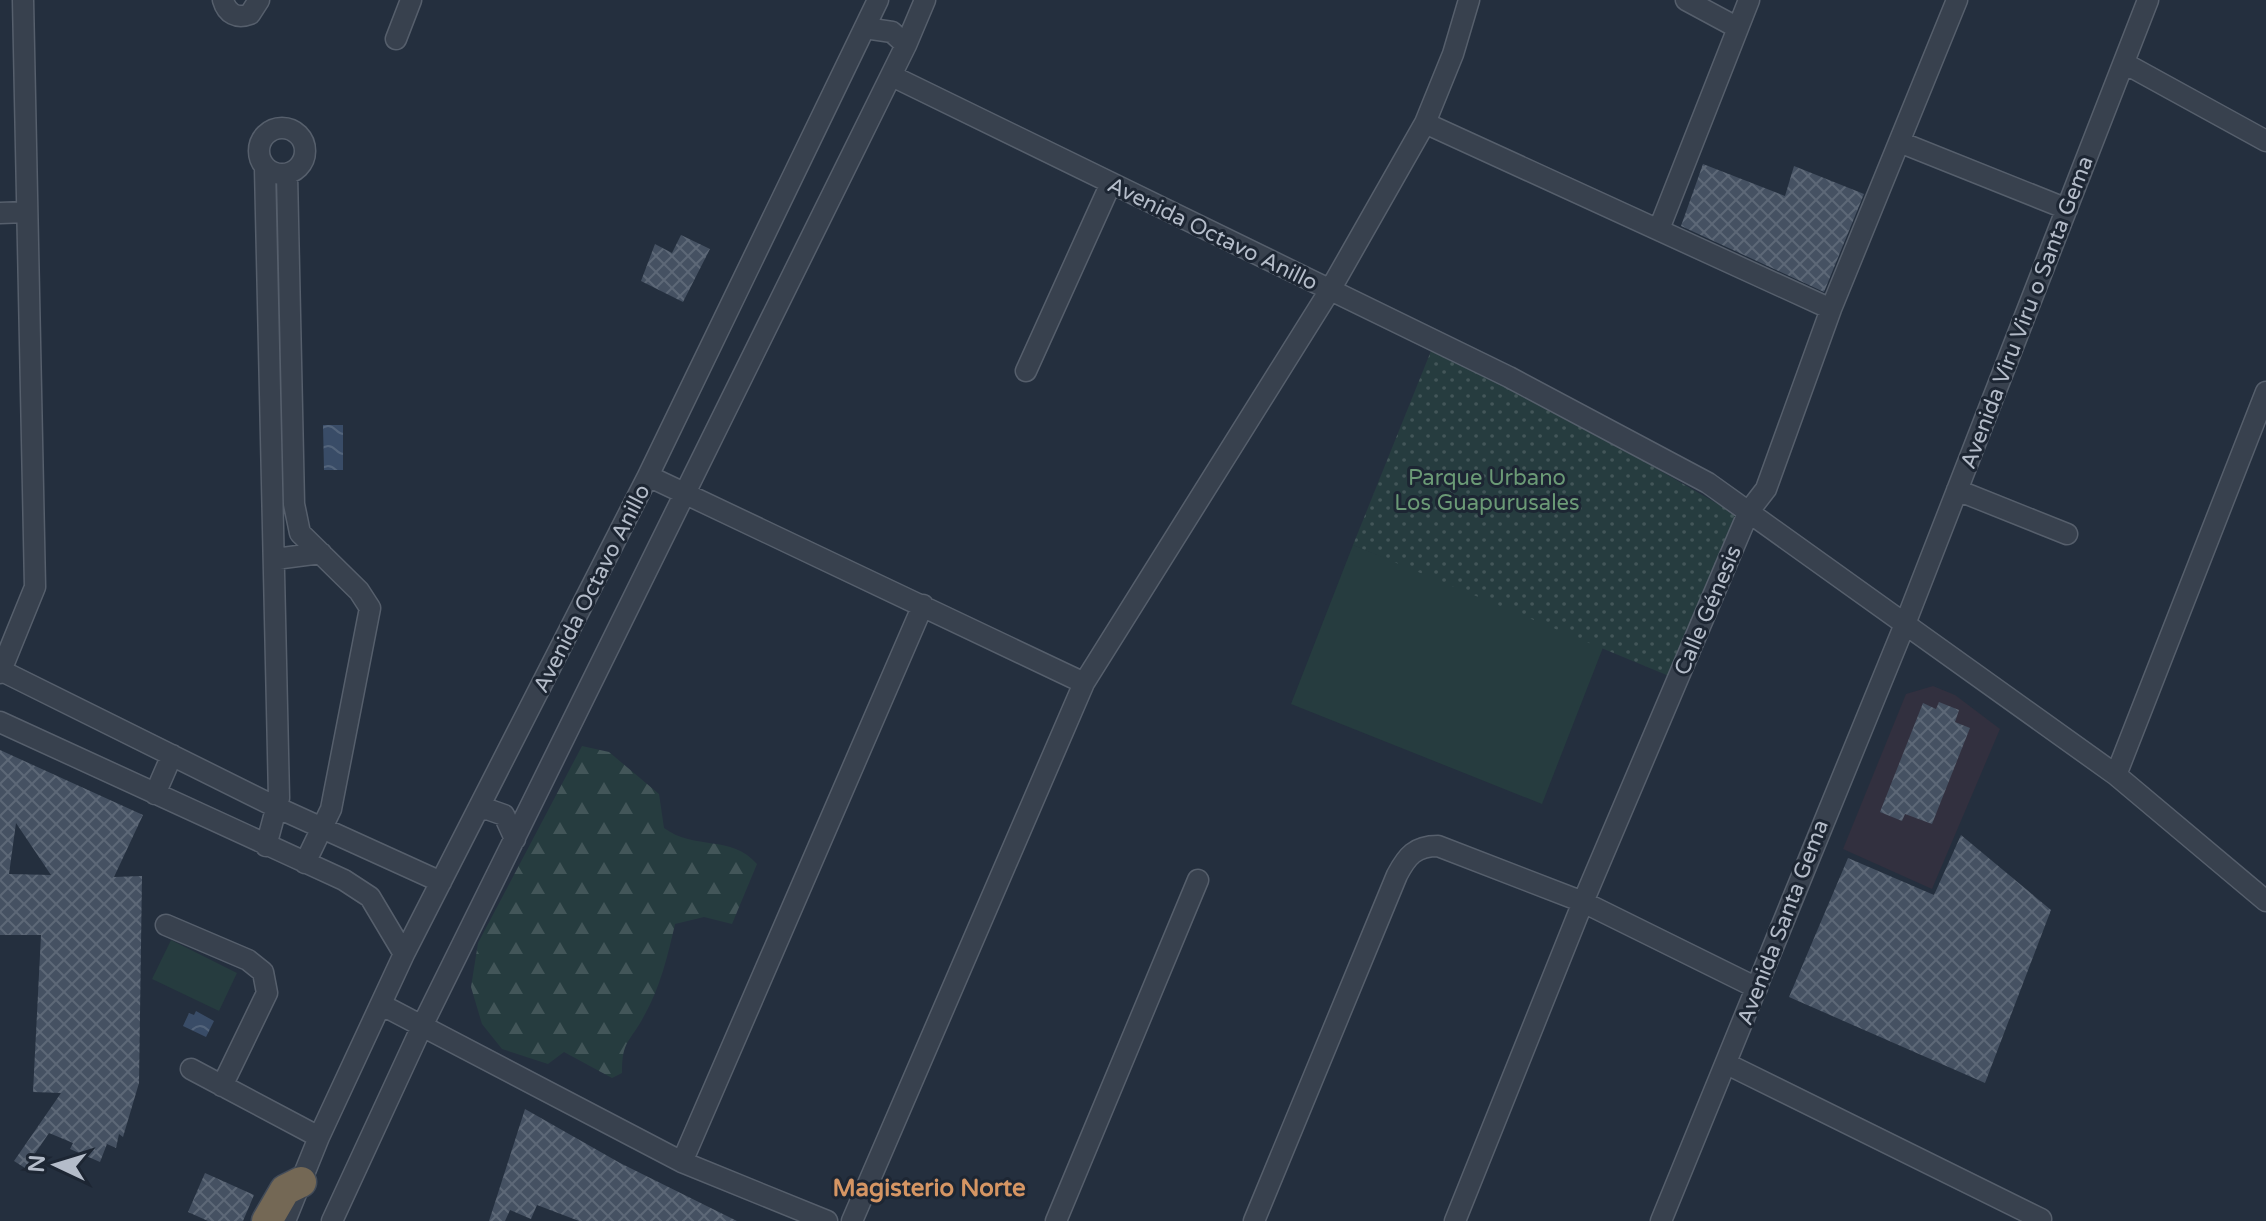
<svg xmlns="http://www.w3.org/2000/svg" width="2266" height="1221" font-family="'Varela Round',sans-serif">
  <defs>
    <pattern id="forest-firs" width="22" height="20" patternUnits="userSpaceOnUse" patternTransform="scale(2)"><rect width="22" height="20" fill="#263c3f"/><path d="M5 1l3.5 6h-7zM16 11l3.5 6h-7z" fill="#435659"/></pattern>
    <pattern id="park-dots" width="8" height="8" patternUnits="userSpaceOnUse" patternTransform="scale(2)"><rect width="8" height="8" fill="#263c3f"/><path d="M2 2h.1M6 6h.1" fill="none" stroke="#435659" stroke-width="1.8" stroke-linecap="round"/></pattern>
    <pattern id="water-waves" width="16" height="10" patternUnits="userSpaceOnUse" patternTransform="scale(2)"><rect width="16" height="10" fill="#394c67"/><path d="M0 5q4-4 8 0t8 0" fill="none" stroke="#53647b"/></pattern>
    <pattern id="building-cross-hatch" width="8" height="8" patternUnits="userSpaceOnUse" patternTransform="scale(2)"><rect width="8" height="8" fill="#455162"/><path d="M0 0l8 8M0 8l8-8" fill="none" stroke="#5d6877"/></pattern>
  </defs>
  <rect width="100%" height="100%" fill="#242f3e"/>
  <path fill="#32303f" d="M1933 686 1955 695 2000 729 1932 889 1843 849 1906 694Z"/>
  <path fill="#263c3f" d="M1353 545 1604 645 1542 804 1291 704Z
    M171 940 237 973 219 1011 152 979Z"/>
  <path fill="url(#forest-firs)" d="M582 746 609 752 659 794 664 828C695 851 731 834 757 864L732 924 704 917 675 924C668 955 660 988 644 1016 630 1043 622 1039 622 1073L612 1078 564 1052 548 1064 502 1049 482 1024 471 987 478 943Z"/>
  <path fill="url(#park-dots)" d="M1435 341 1737 515 1669 676 1353 545Z"/>
  <path fill="url(#water-waves)" d="M323 425H343V470H324Z
    M196 1011 214 1021 206 1037 183 1026 189 1013 194 1015Z"/>
  <path fill="url(#building-cross-hatch)" fill-rule="evenodd" d="M1703 164 1785 196 1794 166 1864 194 1824 292 1681 226Z
    M681 235 710 249 683 302 641 281 655 244 672 253Z
    M1939 702 1959 710 1955 722 1970 728 1932 824 1905 814 1902 821 1880 812 1923 703 1936 709Z
    M0 750 143 815 114 877 142 876 139 1083 123 1137 119 1134 116 1148 107 1144 100 1162 70 1149 73 1143 49 1133 25 1168 14 1161 61 1093 33 1092 41 935H0ZM16 823 51 875 9 874Z
    M1961 835 2051 910 1985 1083 1789 997 1848 858 1934 895Z
    M525 1109 620 1163 737 1221H579L537 1205 531 1219 510 1210 505 1221H489Z
    M205 1173 254 1195 243 1221H208L188 1212Z"/>
  <g fill="none" stroke-linecap="round" stroke-linejoin="round">
    <defs>
      <path id="minor" d="M223 0C227 14 237 19 250 14L259 0
        M1686 0 1738 28
        M396 39 411 0
        M906 45 925 0
        M2124 63 2266 141
        M892 76 1509 377 1708 483 2116 775 2266 901
        M1425 123 1831 309
        M259 151a23 23 0 1 1 46 0a23 23 0 1 1-46 0Z
        M1902 143 2067 209
        M265 168 279 798 266 846
        M287 174 294 504 300 533 359 591 370 608 331 809 305 863
        M0 213 27 212
        M1659 229 1749 0
        M1026 371 1111 183
        M648 476 1084 683
        M1957 490 2067 534
        M275 559 321 553
        M0 670 276 807 441 882
        M0 673 35 587 23 0
        M0 722 344 880 370 897 404 954
        M2116 775 2266 392
        M155 794 172 755
        M478 810 487 809 504 815 515 839
        M166 925 248 960 263 972 267 993 222 1086
        M382 1005 682 1162 827 1221
        M1727 1064 2041 1219
        M191 1069 319 1137
        M682 1162 923 605
        M285 1221 319 1137 404 954 648 476 878 0
        M332 1221 423 1024 906 45 892 32 865 28
        M852 1221 1084 683 1330 290 1425 123 1453 54 1469 0
        M1056 1221 1198 880
        M1254 1221 1397 875C1407 856 1415 846 1438 846L1583 902 1757 988
        M1455 1221 1583 902 1749 511 1766 489 1831 309 1957 0
        M1661 1221 1905 624 2148 0"/>
      <path id="highway" d="M267 1221 285 1190 301 1182"/>
    </defs>
    <use href="#minor" stroke="#565f6c" stroke-width="23"/>
    <use href="#highway" stroke="#434c59" stroke-width="33"/>
    <use href="#minor" stroke="#38414e" stroke-width="20"/>
    <use href="#highway" stroke="#746855" stroke-width="30"/>
  </g>
  <g text-anchor="middle" stroke-width="6" stroke-linejoin="round" paint-order="stroke">
    <g font-size="22" fill="#b4bcc9" stroke="#1d2633">
      <text transform="translate(1213 233) rotate(26)" y="8">Avenida Octavo Anillo</text>
      <text transform="translate(2026 312) rotate(-69)" y="8">Avenida Viru Viru o Santa Gema</text>
      <text transform="translate(591 588) rotate(-63)" y="8">Avenida Octavo Anillo</text>
      <text transform="translate(1707 610) rotate(-67)" y="8">Calle Génesis</text>
      <text transform="translate(1782 922) rotate(-69)" y="8">Avenida Santa Gema</text>
    </g>
    <g font-size="22" fill="#6b9a76" stroke="#1d2633">
      <text x="1487" y="485">Parque Urbano<tspan x="1487" dy="25">Los Guapurusales</tspan></text>
    </g>
    <g font-size="24" font-weight="bold" fill="#d59563" stroke="#1d2633">
      <text x="929" y="1196">Magisterio Norte</text>
    </g>
  </g>
  <g transform="translate(56 1165) rotate(274)" stroke="#1d2633" stroke-width="6" paint-order="stroke">
  <path d="M0-6L14 30L0 20L-14 30Z" fill="#b4bcc9"/>
  <text y="-12" font-size="22" font-weight="bold" text-anchor="middle" fill="#b4bcc9">N</text>
  </g>
</svg>
